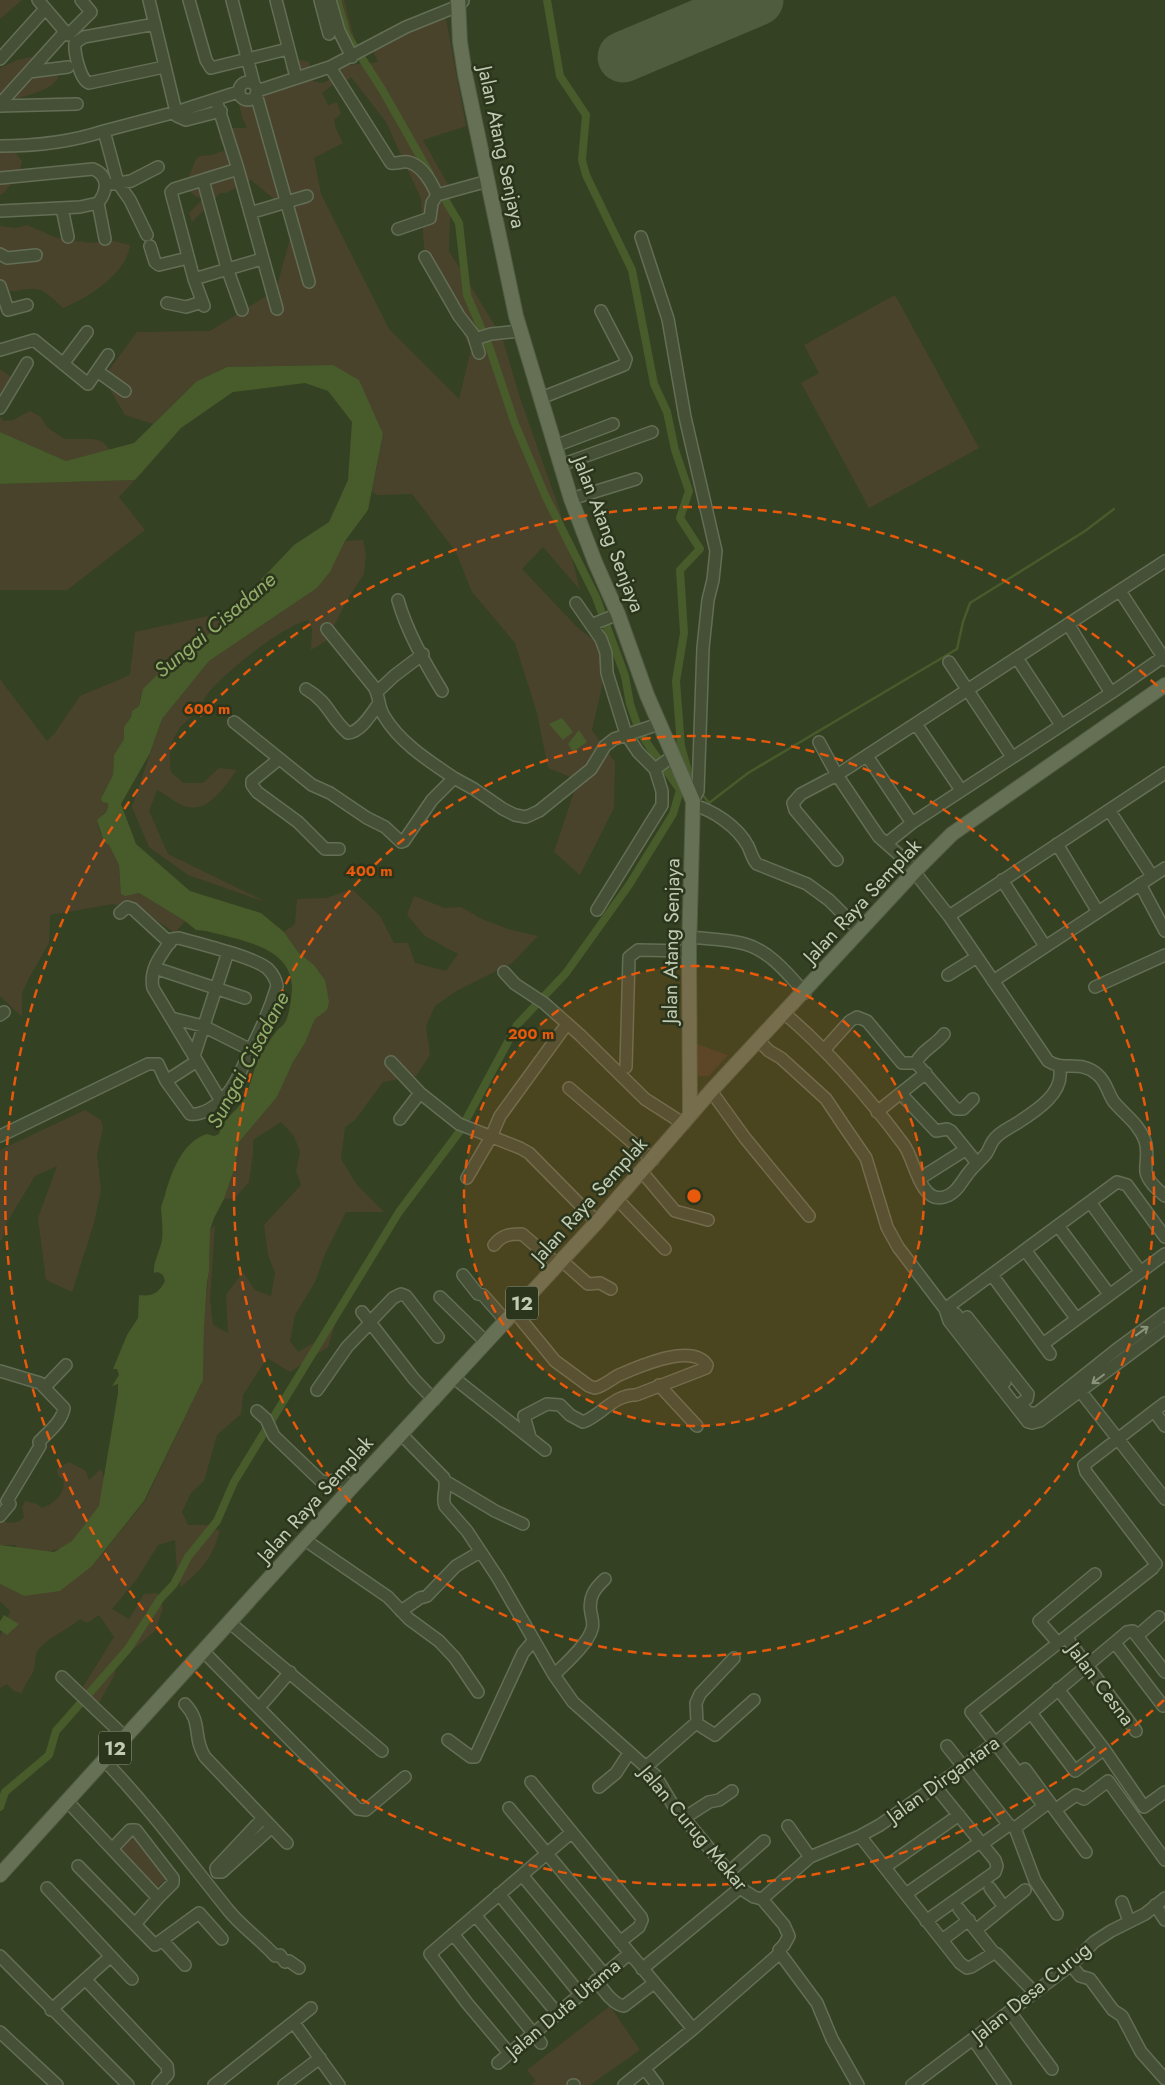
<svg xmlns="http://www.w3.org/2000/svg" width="1165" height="2085" font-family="Jost,sans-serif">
  <rect width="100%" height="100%" fill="#354123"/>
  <path fill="#4a432c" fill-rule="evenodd" d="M0 0H22L0 19Z
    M328 0H344L358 53 345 40Z
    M445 13 466 126 423 140 451 190 449 251 502 337 520 398 560 511 580 590 543 547 522 569 579 629 610 652 592 730 615 762 614 808 580 875 554 852 578 780 548 768 537 713 515 643 472 592 456 552 412 494 377 495 372 491 383 434 333 365 227 367 197 381 153 424 125 415 103 378 137 332 210 331 276 290 297 213 285 196 279 203 251 180 226 193H220L192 222 189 213 204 198 197 197 188 190V179L196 159 200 156 212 155 226 150 219 137 230 128H247L242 117 238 100 251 96V85L274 80 288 74 285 67 300 60 309 62 313 81 323 83 332 78 338 66 378 62 371 47ZM351 77 386 122 421 199 424 247 471 350 459 399 389 329 321 194 314 158 343 143 336 129 334 120 341 114 337 102 328 105 322 93 338 81 342 84Z
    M41 55 50 63 58 78C45 98 12 92 0 112V68L17 60Z
    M0 139 9 144 22 161C19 181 14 179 4 193L0 195Z
    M27 225 57 238 91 243 110 240 130 245C127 273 88 298 63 308 56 302 46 290 36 289 24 287 12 295 0 289V226L16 228Z
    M895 295 979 448 869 508 801 383 819 373 804 345Z
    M0 369 15 380 19 390 13 399 0 410Z
    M30 411 41 417 47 427 64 439H93L103 442 110 450 66 461 0 432V417L4 421 13 420Z
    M135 480 119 497 145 530 67 590H0V484Z
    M363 540 366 555 364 574 349 597 326 641 311 650 312 630 308 620C281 627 228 670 209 692 203 699 200 707 194 714 189 720 181 724 178 731 169 744 169 756 171 772L183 783H203L219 768 237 770C226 784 210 812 188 807 180 806 165 794 157 790L149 811 168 854 268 903 188 875 149 847 132 807 162 719 209 661 317 588 330 572 345 541Z
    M231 611 228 617 200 642 170 665 140 698 139 706 132 711 131 717 124 727V739L114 755 113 775 101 797 102 802 109 803V807L102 815 98 827 104 842 109 845 119 865 120 879 130 895 139 893 185 921 175 933 144 912 113 904 50 915 49 943 29 978 22 993V1017L0 996V678L2 682 47 741 55 733 80 696 130 675 135 632Z
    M352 889 380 916 394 943H408L415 963 446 971 458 954 425 936 407 915 414 896 445 908 461 907 482 919 508 929 538 936 512 963 456 991 435 1006 426 1026 430 1055 416 1076 383 1082 355 1120 345 1127 341 1159 357 1185 384 1212H346L325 1254 315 1282 295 1315 290 1341 298 1352 315 1342 339 1311 328 1347 290 1372 267 1358 243 1395 241 1414 217 1435 204 1481 191 1493 182 1512 188 1525H207L220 1531C210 1562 204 1566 181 1587L177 1574 175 1540 158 1545 137 1579 112 1609 129 1619 144 1594 157 1593 163 1608 155 1631 116 1664 114 1676 96 1708 81 1690 114 1637 99 1615 87 1623 80 1619C69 1629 44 1639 37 1652 34 1658 36 1666 33 1672 29 1680 25 1683 22 1693L14 1691 7 1684 0 1688V1637L10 1611 0 1601V1584L24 1596 92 1566 145 1501 203 1380 204 1319 210 1256 209 1240 210 1230 215 1225 210 1299 213 1325 228 1333 226 1295 243 1272 255 1290 271 1296 275 1273 268 1255 264 1225 301 1185 296 1171 300 1152 294 1136 281 1122 253 1140V1153L249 1182 235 1198 224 1199 236 1160 239 1142 277 1097 293 1062 305 1043 315 1019 327 1010 325 980 314 965 298 952 284 932 295 924 297 899 327 898Z
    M694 1043 728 1055 709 1076H699L695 1071Z
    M85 1110 101 1120 103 1129 97 1154 101 1190 94 1223 72 1292 46 1280 38 1218 57 1166 35 1176 7 1222 2 1240H0V1150Z
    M69 1462 86 1471 89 1480 101 1469 111 1497 75 1544 38 1555 18 1552 16 1545H0V1521C10 1523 17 1525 24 1517L22 1508 25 1501 37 1504 42 1508C54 1504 67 1492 63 1479L58 1476 57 1469Z
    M131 1833 170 1875 156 1888 117 1847Z
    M610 2006 640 2050 590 2085H531L536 2081 527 2070Z"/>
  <path fill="#485b2b" d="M333 365 359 380 383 434 368 510 345 541 330 572 317 588 209 661 162 719 150 753 121 804 136 844 190 891 261 913 284 932 298 952 314 965 325 980 329 1002 327 1010 315 1019 305 1043 293 1062 277 1097 239 1142 235 1166 224 1199 214 1218 210 1230 209 1271 207 1282 204 1326 203 1380 144 1501 92 1566 60 1591 24 1596 0 1584V1545L54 1552 72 1541 99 1506 118 1393V1384L112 1386 119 1375 117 1369H113L127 1335 138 1318 139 1295C152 1297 159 1293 165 1281L163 1275 158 1272 154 1273C153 1262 160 1251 162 1240 163 1229 162 1220 161 1209 161 1205 164 1199 165 1195 171 1172 183 1141 207 1134L214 1136 219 1134C223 1117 238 1112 245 1097 251 1085 253 1070 259 1058 264 1049 270 1039 276 1032 278 1028 282 1027 284 1024 289 1017 290 1006 291 998 300 947 242 941 206 931L196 930 185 921 139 893 125 896 121 894 119 865 109 845 104 842 97 820C102 815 110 811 108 803L102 802 101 798 113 775 114 755 124 739V727L131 717 132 711 139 706 143 689 163 669 174 663 187 647 200 642 228 617 231 611 294 545 329 522 348 480 352 422 328 391 305 383 233 392 181 428 135 480 0 484V432L66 461 134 443 197 381 227 367Z
    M562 718 573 732 563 740 549 724Z
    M579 730 587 742 573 752 568 744Z
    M4 1615 19 1624 7 1635 0 1630V1621Z"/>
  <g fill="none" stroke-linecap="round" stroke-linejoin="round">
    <path stroke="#485b2b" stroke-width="2.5" d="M702 794 709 803 748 773 957 649 963 622 970 603 1085 531 1114 509"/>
    <path stroke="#485b2b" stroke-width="8" d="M337 0 347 35 383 91 430 174
      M547 0 560 76 586 115 582 160 586 175 632 270 654 384 667 412 675 450 689 491 680 518 700 549 680 570 684 633 676 681 681 746 690 779 686 783
      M440 191 459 223 467 295 490 349 515 424 545 495 596 597 625 676 630 704 638 727
      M0 1807 5 1792 49 1755 56 1731 128 1649 160 1599 174 1584 188 1557 217 1521 234 1482 399 1212 460 1131 517 1025 566 973 629 885 673 814 680 790 642 736"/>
    <path stroke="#505c3e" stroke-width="51" d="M623 57 758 0"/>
    <defs>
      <path id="minor" d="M38 0 68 35 91 12 81 0
        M149 0 177 116 186 120 221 111
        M189 0 206 60 211 68 288 49
        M232 0 254 84
        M276 0 296 77
        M320 0 329 34
        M330 0 339 31 352 57
        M155 24 84 37 75 43C74 52 80 80 89 83L164 67
        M0 59 45 9
        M330 67 391 163C397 164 402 161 408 162 422 165 432 183 437 195
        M29 72 68 67
        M239 91a9 9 0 1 1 18 0a9 9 0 1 1-18 0Z
        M257 91 330 67 406 27 458 6 463 1
        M256 94 309 282
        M216 100 238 169 277 309
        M0 104 65 32
        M0 106 77 104
        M0 146C35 146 71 142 104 131
        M0 178 93 169C110 176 107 192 98 203L80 207 0 211
        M203 180 227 268 242 310
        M113 184 131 181 158 167
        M98 203 105 239
        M62 208 68 237
        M250 213 307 196
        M398 229 430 218 432 203 437 195 488 181
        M147 235 130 200 118 183 104 131 176 112 238 92
        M641 237 668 319 685 417 716 551 713 580 708 600 703 648 698 791 693 801
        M150 246 155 262 159 265 188 258
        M0 254 7 258 36 255
        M425 257 459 316 473 334 479 353
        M194 279 262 259
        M0 286 8 310 27 305
        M167 303 186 307 202 302
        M204 306 194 279 171 192 174 189 238 169
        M475 339 491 334 520 331
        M0 350 34 340 88 384 108 355
        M63 364 87 332
        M97 371 125 391
        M541 398 624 365 626 359 601 311
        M0 408 27 363
        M555 446 613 424
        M561 465 652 432
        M571 499 636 479
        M1120 591 1165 660
        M398 600C407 632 425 663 442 691
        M576 603 601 639 606 653 607 673 626 734 638 752 655 769
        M1068 624 1111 693
        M591 625 618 614
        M327 629 374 687C380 697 378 707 384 716 400 743 429 761 454 778
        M1017 658 1061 725
        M949 662 1012 757
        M306 689C329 702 330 718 348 733 361 732 372 713 379 703
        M377 692 394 676 423 654
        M234 722 312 785 330 793 367 818 385 827 401 842 404 841 432 800 454 778 474 789 503 809 515 815 526 817 539 811 591 769 605 746 614 739 659 724
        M916 724 961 790
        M819 742 837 775 870 824 879 837 905 860 949 916 1048 1061C1064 1072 1081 1059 1098 1075 1107 1083 1108 1094 1114 1102 1125 1115 1139 1124 1145 1141 1149 1152 1145 1162 1146 1172 1148 1182 1158 1190 1165 1196
        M867 756 912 823
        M279 759 252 781V785L257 792 298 822 325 849H339
        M693 805C713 810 738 827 748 846 751 852 752 859 757 864L807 884 829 900 860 931
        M1109 810 1152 876
        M887 843 912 823 1111 693 1163 657
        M1057 844 1098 912
        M837 860 795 810 793 803 801 794 837 775 1165 561
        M1002 880 1045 946
        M1140 884 1165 931
        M597 910 662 805V791L655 769 673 756
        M120 913 127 907 133 909 170 943
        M949 916 1165 773
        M690 937C708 939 728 939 745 944 770 951 788 974 805 993
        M155 968 245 998
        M504 972 515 984 544 1003 580 1035 645 1099 684 1124
        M948 975 977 957
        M993 981 1165 868
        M1095 987 1165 955
        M784 1013C829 1051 869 1098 904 1145 915 1160 920 1204 944 1197 957 1194 962 1180 970 1171 975 1165 981 1160 986 1154 989 1150 990 1145 993 1141 997 1134 1007 1129 1014 1125 1033 1113 1067 1093 1059 1066
        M0 1015 4 1012
        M171 1018 203 1026 251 1050
        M759 1041 769 1051 781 1058 826 1099 844 1126 866 1158 887 1227 898 1247 945 1309 949 1321 1028 1422 1032 1423 1040 1421 1165 1328
        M824 1050 850 1021 857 1017 867 1021 902 1063H916L918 1065 956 1109H963L973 1099
        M194 1056 228 952
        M391 1062 420 1093 459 1124 520 1148 529 1153 597 1222
        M916 1063C921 1051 936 1045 944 1034
        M626 1067 629 957 638 950 689 951
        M166 1081 190 1114C197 1115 202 1113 208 1110 233 1096 239 1074 250 1051 262 1028 269 1012 277 986 276 980 273 974 268 969 255 957 199 944 179 938L172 939C161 955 149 969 153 988L221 1101
        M569 1088 653 1160
        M711 1091 745 1138 809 1216
        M901 1094 936 1131 947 1129 951 1131 977 1163
        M877 1112 926 1073
        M400 1119 420 1093
        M0 1136 148 1064H158L166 1081 197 1061
        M642 1172 675 1211 708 1220
        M467 1178 491 1137 500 1116 567 1024
        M919 1179 965 1150
        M617 1199 665 1249
        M1090 1202 1140 1271
        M1058 1226 1109 1294
        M494 1245C502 1235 509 1234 522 1234L557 1264
        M1025 1250 1076 1318
        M561 1260 588 1284 600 1283 611 1289
        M463 1275 478 1294 483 1295 505 1320
        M992 1275 1050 1354
        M440 1297 486 1342
        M945 1309 956 1314 1005 1382
        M945 1309 1117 1182 1127 1185 1165 1237
        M514 1311 555 1361 589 1386 595 1388C604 1386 611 1379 619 1375 638 1367 692 1342 707 1365L706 1368 636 1395C615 1394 600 1416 583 1422L570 1415 560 1405 547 1404 524 1416 530 1437
        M362 1312 414 1379 434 1400
        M967 1317 1028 1394 1027 1399 1021 1403
        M370 1322 393 1298 401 1294 406 1296 438 1337
        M1043 1344 1165 1254
        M0 1371 40 1383 64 1408C62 1422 48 1432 39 1442L40 1446 7 1501 10 1504 0 1516
        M454 1378 545 1450
        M659 1385 697 1426
        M45 1387 66 1365
        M317 1390 347 1347 371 1322
        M1081 1392 1165 1499
        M1021 1403 1028 1413H1037L1116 1350 1165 1314
        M257 1411 266 1419 274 1436 322 1482C338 1481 339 1474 351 1488
        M1154 1411 1165 1403
        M401 1434 444 1478C448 1487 441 1497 445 1506L467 1531 498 1578 554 1675 573 1702 655 1775 673 1805 729 1872 740 1888 754 1897 762 1899 784 1925 789 1936 784 1945 779 1950 780 1953 817 2003 832 2039 858 2085
        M445 1481 495 1511 523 1524
        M305 1540 388 1597 409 1619 439 1641 455 1658 478 1692
        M1156 1564 1086 1472 1084 1465 1154 1411 1165 1426
        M401 1611 420 1598 427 1596 456 1566 480 1552
        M229 1622 382 1751
        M1137 1636 1159 1617
        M1066 1637 1136 1731
        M1058 1643 1039 1621 1095 1574
        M1115 1643 1163 1706
        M203 1651 358 1809 366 1810 405 1777
        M554 1675C565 1664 588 1644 592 1629 594 1624 592 1619 591 1613 588 1598 594 1589 605 1579
        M62 1677 125 1737
        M1058 1689 1104 1749 1144 1807 1165 1792
        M264 1702 290 1672
        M185 1704C203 1723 192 1737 205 1757L287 1843
        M1031 1713 1075 1771 1104 1749
        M697 1723 696 1703 700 1694 734 1658
        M448 1740 471 1757H475L523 1653 534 1640
        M947 1746 1009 1825 1015 1828
        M104 1760C149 1807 188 1860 229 1911 242 1927 261 1940 275 1956L280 1955 285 1962 289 1961 299 1968
        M646 1767 696 1723 715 1735 754 1700
        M1025 1769 1086 1852
        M531 1782 641 1917 642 1920 639 1927 620 1942
        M599 1787 616 1773 629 1753
        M67 1801 158 1898 135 1924
        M1044 1806 971 1712 1153 1568
        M509 1808 693 2029
        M1055 1810 1076 1795 1084 1799 1108 1781 1165 1860
        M263 1818 216 1868 217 1872H222L272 1827
        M684 1818 709 1802 719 1800 732 1791
        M788 1826 810 1857
        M1015 1828 1035 1881 1057 1914
        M1015 1828 1044 1806
        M860 1836 960 1963 967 1968 971 1967 994 1953 997 1954 1034 1992
        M982 1844 1009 1825
        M112 1849 130 1830H136L173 1878V1883L158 1898
        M78 1866 155 1945 199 1913 222 1939
        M885 1867 959 1815
        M729 1872 764 1841
        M522 1875 604 1974
        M47 1888 132 1979
        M990 1888 1004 1907
        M499 1894 580 1994
        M906 1894 980 1842
        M762 1899 810 1857 860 1836 880 1825 963 1767 1001 1738 1127 1632 1133 1631 1165 1672
        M1122 1902 1129 1921
        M1155 1905 1165 1920
        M959 1909 994 1953
        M475 1915 557 2013
        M926 1921 995 1872 997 1866 995 1860 935 1786
        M976 1930 1025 1890
        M453 1934 541 2043
        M942 1940 969 1920
        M163 1941 185 1965
        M0 1956 128 2085
        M1071 1965 1080 1976 1090 1979 1113 2010 1122 2016 1141 2052 1165 2079
        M642 1969 740 1888
        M86 1980 167 2066 168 2074 158 2085
        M596 1980C603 1989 612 2004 624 2006L654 1983
        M51 2010 110 1957
        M1010 2012 1052 2069
        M294 2023 339 2085
        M0 2032 57 2085
        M973 2039 1005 2085
        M509 2053 467 2003 430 1954 572 1832
        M498 2063 629 1954
        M645 2069 657 2085
        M214 2085 311 2008
        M284 2085 320 2058
        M573 2085H574
        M624 2085 693 2029 780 1953
        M912 2085 1071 1965 1094 1942 1111 1931 1145 1914 1165 1898"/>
      <path id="major" d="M458 0 460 42 465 74 516 316 571 499 595 562 618 614 647 695 693 801 689 951 690 1115
        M0 1875 351 1488 597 1222 711 1091 915 871 952 834 1165 685"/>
    </defs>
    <use href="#minor" stroke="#646e55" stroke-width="14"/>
    <use href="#major" stroke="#525c44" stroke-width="16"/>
    <use href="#minor" stroke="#465037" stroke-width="11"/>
    <use href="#major" stroke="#667055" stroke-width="14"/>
  </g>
  <defs><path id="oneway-shaft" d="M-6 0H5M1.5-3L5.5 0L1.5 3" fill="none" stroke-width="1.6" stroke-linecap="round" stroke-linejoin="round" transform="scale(1.25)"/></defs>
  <g stroke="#8a947c">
    <use href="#oneway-shaft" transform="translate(1142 1331) rotate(-36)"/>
    <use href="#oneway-shaft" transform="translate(1098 1379) rotate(143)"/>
  </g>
  <circle cx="694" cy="1196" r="230" fill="#e8590c" fill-opacity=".12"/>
  <g fill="none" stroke="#e8590c" stroke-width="2.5" stroke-dasharray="9 6">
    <circle cx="694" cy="1196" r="230"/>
    <circle cx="694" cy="1196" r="460"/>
    <path d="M1164 1700A689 689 0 1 1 1164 692"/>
  </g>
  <g text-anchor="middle" stroke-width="5" stroke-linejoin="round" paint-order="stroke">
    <g fill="#2b351c" stroke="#949e86" stroke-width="1">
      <rect x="506" y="1286.5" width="32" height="33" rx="4"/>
      <rect x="99" y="1731.5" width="32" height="33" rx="4"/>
    </g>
    <g font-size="19" font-weight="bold" fill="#c1cbb4">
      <text x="522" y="1310">12</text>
      <text x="115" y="1755">12</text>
    </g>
    <g font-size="20" fill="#c1cbb4" stroke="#2b351c">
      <text transform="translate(502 147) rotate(78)" y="7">Jalan Atang Senjaya</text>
      <text transform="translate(609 534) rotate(69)" y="7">Jalan Atang Senjaya</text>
      <text transform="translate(862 901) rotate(-47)" y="7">Jalan Raya Semplak</text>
      <text transform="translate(671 941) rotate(-89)" y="7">Jalan Atang Senjaya</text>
      <text transform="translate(589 1200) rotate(-48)" y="7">Jalan Raya Semplak</text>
      <text transform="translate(315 1499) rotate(-48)" y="7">Jalan Raya Semplak</text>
      <text transform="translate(1101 1684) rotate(53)" y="7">Jalan Cesna</text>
      <text transform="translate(943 1779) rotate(-36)" y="7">Jalan Dirgantara</text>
      <text transform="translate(694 1828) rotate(50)" y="7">Jalan Curug Mekar</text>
      <text transform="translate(1031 1992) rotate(-39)" y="7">Jalan Desa Curug</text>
      <text transform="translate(563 2008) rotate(-40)" y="7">Jalan Duta Utama</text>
    </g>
    <g font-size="21" font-style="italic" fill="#93ac6a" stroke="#2b351c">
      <text transform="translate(215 625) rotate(-40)" y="7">Sungai Cisadane</text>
      <text transform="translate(248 1060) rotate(-62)" y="7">Sungai Cisadane</text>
    </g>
  </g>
  <circle cx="694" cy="1196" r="8" fill="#e8590c" stroke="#2b351c" stroke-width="2.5"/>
  <g font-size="15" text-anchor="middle" font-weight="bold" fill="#e8590c" stroke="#2b351c" stroke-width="5" stroke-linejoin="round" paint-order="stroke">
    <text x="207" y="714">600 m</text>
    <text x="369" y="876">400 m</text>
    <text x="531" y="1039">200 m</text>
  </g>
</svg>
